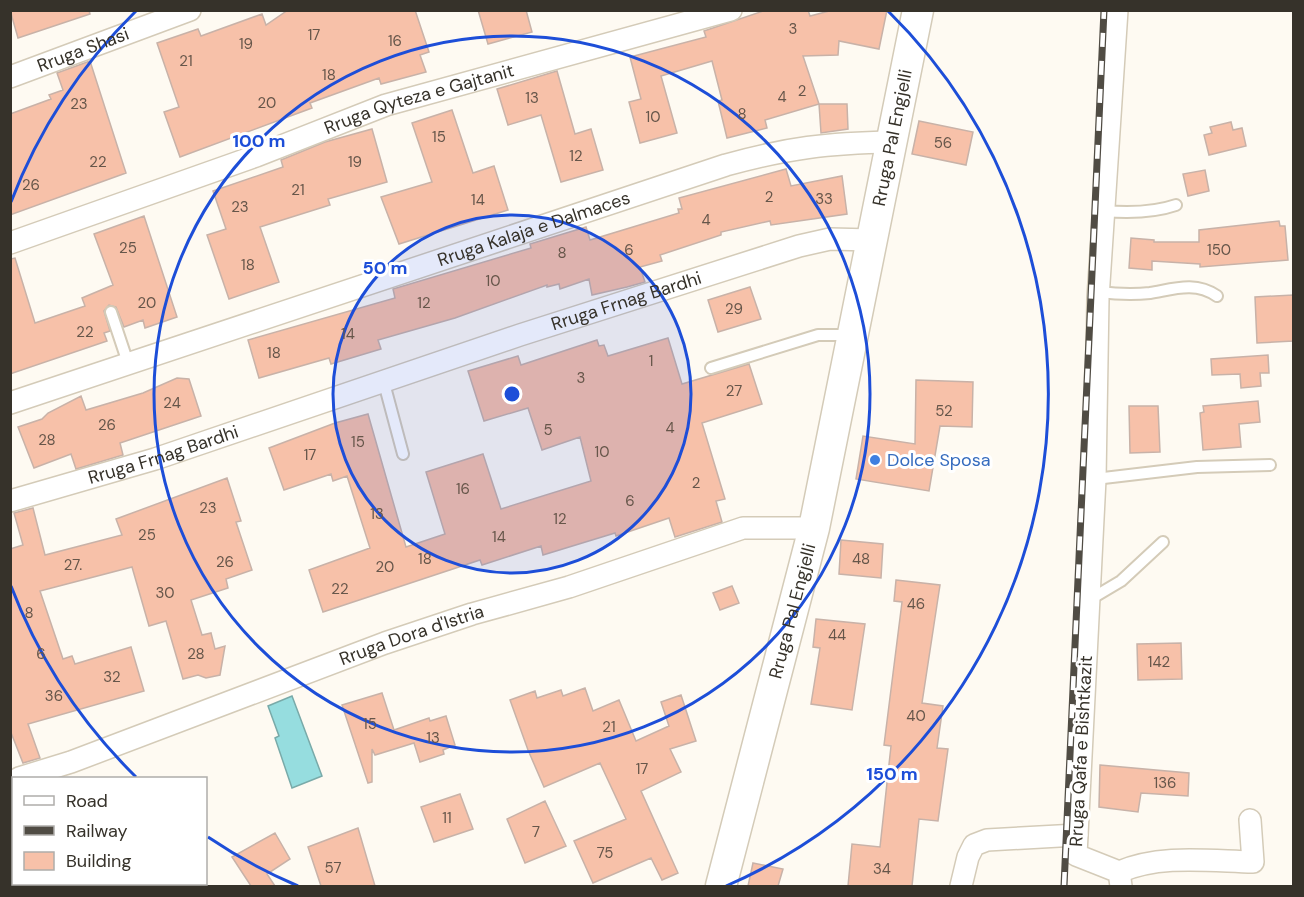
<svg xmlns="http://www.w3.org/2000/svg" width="1304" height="897" font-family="'DM Sans',sans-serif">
  <rect width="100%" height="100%" fill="#fefaf2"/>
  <path fill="#96dddf" stroke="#79aaa9" stroke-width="1.5" d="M292 696 322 776 292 788 275 738 279 736 268 706Z"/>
  <path fill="#f7c1a9" stroke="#c8b2a8" stroke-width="1.5" d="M10 10H89L90 14 18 38Z
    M288 10H415L429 52 420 55 426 72 381 84 379 78 310 103 312 108 180 157 164 112 179 107 157 43 198 29 201 36 262 14 266 25Z
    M478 10H526L532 32 488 44Z
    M766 10H808L810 16 833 10H887L879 49 839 41 838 55 803 56 819 104 765 120 767 128 727 138 718 101 722 100 712 61 661 76 677 133 640 143 629 102 641 99 630 57 706 37 704 31Z
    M90 61 126 173 10 215V114L51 99 49 95 63 90 57 73Z
    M557 71 575 134 591 129 603 170 561 182 541 115 508 125 497 89Z
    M819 104H847L848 129 821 133Z
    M452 110 473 173 494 166 508 210 399 244 381 197 432 182 412 123Z
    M919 121 973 132 966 165 912 154Z
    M1231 122 1233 130 1242 128 1246 146 1209 155 1204 135 1212 133 1210 127Z
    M372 129 387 182 328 199 330 205 260 227 279 282 229 299 207 235 226 229 213 191 283 167 281 160 325 142Z
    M786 169 791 186 842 176 847 214 771 225 770 221 721 232V235L660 255 662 261 640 267 645 282 627 287 592 295 589 279 560 289 559 284 547 287V285L455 318 378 340 381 349 331 364 329 358 259 378 248 340 395 298 393 289 531 248 530 244 586 227 590 240 679 213 678 209H682L679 198Z
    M1205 170 1209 191 1188 196 1183 174Z
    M144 216 177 317 145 328 143 320 124 327 116 307 109 305 104 311 110 331 104 333 107 341 10 374V259L15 258 35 323 85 306 82 298 113 285 94 234Z
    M1279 221 1280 226H1285L1288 260 1200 267V264L1152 261V270L1129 268 1131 238 1154 240V242H1199V230Z
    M750 287 761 319 718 332 708 300Z
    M1293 295V341L1257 343 1255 297Z
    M668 338 682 384 749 364 762 404 702 423 725 499 716 501 722 522 675 537 669 518 616 536 615 533 543 555 541 546 482 565 480 560 323 612 309 570 370 548 347 476 333 481 331 474 284 490 269 448 335 423 368 414 406 547 445 534 426 472 483 454 501 509 591 481 580 437 542 450 528 408 484 421 468 371 518 356 521 365 597 340 599 346 604 345 608 356Z
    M1268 355 1269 373H1260L1261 386 1241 388 1240 374 1212 375 1211 359Z
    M177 378 189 379 201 416 120 443 123 455 76 469 71 454 34 468 18 427 42 419 48 413 81 396 86 410 143 393Z
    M916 380 973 382 972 427 940 426 929 491 856 479 863 436 915 444Z
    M1258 401 1260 422 1239 424 1241 447 1203 450 1200 413 1204 412 1203 406Z
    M1129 406H1158L1160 452 1130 453Z
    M227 478 241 521 236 522 252 570 226 579 228 588 191 600 202 635 211 633 215 649 225 646 220 675 206 678 198 675 183 679 166 621 149 626 132 567 40 591 63 659 72 656 75 664 131 647 144 691 28 724 40 758 23 763 10 730V549L23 545 14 513 33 508 45 555 122 535 116 519Z
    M841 540 883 544 881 578 839 574Z
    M896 580 940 585 922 703 943 706 937 748 948 749 938 821 919 819 912 886H848L852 844 880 847 891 746 884 745 902 602 894 601Z
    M732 586 739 603 720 610 713 593Z
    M816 619 865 624 852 710 811 704 820 648 813 647Z
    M1181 643 1182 679 1138 680 1137 644Z
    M585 688 593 711 619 700 636 741 669 726 661 702 681 695 696 741 670 749 681 772 641 791 678 873 662 880 651 858 593 883 574 841 626 819 600 763 544 787 528 750 510 700 535 691 537 698 561 690 563 696Z
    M382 693 394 730 429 718 430 721 446 716 455 745 443 750 444 754 420 762 414 743 375 755 372 749V782L368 783 342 705Z
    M1100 765 1189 773 1188 796 1141 793 1138 812 1099 807Z
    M460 794 473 829 434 842 421 807Z
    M545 801 566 846 525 863 507 819Z
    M358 828 375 886H321L308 847Z
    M275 833 290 859 267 874 275 886H251L232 857Z
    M753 863 783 869 778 886H748Z"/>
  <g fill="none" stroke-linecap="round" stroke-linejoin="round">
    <defs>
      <path id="lane" d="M1104 211C1129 213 1153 213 1176 205
        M1099 292C1115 294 1133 295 1150 293 1174 289 1195 281 1217 296
        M111 312 128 363
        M711 368 818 335H850
        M384 383 403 454
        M1095 479 1197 467 1270 465
        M1089 600 1121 581 1163 542"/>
      <g id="street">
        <path d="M1117 10 1098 298 1095 479 1076 855 1119 872 1121 886"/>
        <path id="s1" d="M10 77 190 10"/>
        <path id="s2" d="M10 243 256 156 386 105 731 10"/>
        <path id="s3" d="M10 403 726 165C787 148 828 143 892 142"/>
        <path id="s4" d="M10 501 155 459 520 335 799 246 830 239 872 240"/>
        <path id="s5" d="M19 778 71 762 385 643 472 614 569 587 743 528H814"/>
        <path d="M1119 872C1160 854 1209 861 1253 862L1250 820"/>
        <path d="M961 886 968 857 974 845 987 840 1077 835"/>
      </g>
      <g id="secondary">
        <path id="s6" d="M721 886 814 528 918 10"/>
      </g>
    </defs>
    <use href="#lane" stroke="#d4cbb8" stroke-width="14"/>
    <use href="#street" stroke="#d4cbb8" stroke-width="24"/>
    <use href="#secondary" stroke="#d4cbb8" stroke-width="33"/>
    <use href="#lane" stroke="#fff" stroke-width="10"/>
    <use href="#street" stroke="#fff" stroke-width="21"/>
    <use href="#secondary" stroke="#fff" stroke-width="30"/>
    <defs>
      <path id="rail" d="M1064 886 1104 10"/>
    </defs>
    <use href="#rail" stroke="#504c44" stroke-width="7"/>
    <use href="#rail" stroke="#fff" stroke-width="4.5" stroke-dasharray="14" stroke-linecap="butt"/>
  </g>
  <circle cx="512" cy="394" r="179" fill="#1d4ed8" fill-opacity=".12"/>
  <g fill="none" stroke="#1d4ed8" stroke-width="3">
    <circle cx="512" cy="394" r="179"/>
    <circle cx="512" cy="394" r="358"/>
    <path d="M298 886A537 537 0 0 1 208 837M136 777A537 537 0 0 1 11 586M11 202A537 537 0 0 1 136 11M888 11A537 537 0 0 1 726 886"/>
  </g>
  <circle fill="#3f7fe0" stroke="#fff" stroke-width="2" cx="875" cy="460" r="6"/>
  <g text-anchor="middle" stroke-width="6" stroke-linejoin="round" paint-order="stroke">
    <g font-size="15" fill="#66564a">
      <text x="793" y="34">3</text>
      <text x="314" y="40">17</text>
      <text x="395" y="46">16</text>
      <text x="246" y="49">19</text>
      <text x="186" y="66">21</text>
      <text x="329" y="80">18</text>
      <text x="802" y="96">2</text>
      <text x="782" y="102">4</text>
      <text x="532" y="103">13</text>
      <text x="267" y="108">20</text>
      <text x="79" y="109">23</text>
      <text x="742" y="119">8</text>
      <text x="653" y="122">10</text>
      <text x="439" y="142">15</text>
      <text x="943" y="148">56</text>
      <text x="576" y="161">12</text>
      <text x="98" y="167">22</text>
      <text x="355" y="167">19</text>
      <text x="31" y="190">26</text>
      <text x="298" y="195">21</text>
      <text x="769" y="202">2</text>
      <text x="824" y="204">33</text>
      <text x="478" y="205">14</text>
      <text x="240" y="212">23</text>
      <text x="706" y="225">4</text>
      <text x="128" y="253">25</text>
      <text x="629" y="255">6</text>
      <text x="1219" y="255">150</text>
      <text x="562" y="258">8</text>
      <text x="248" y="270">18</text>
      <text x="493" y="286">10</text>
      <text x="147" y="308">20</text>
      <text x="424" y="308">12</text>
      <text x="734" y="314">29</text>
      <text x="85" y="337">22</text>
      <text x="348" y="339">14</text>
      <text x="274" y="358">18</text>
      <text x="651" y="366">1</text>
      <text x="581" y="383">3</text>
      <text x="734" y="396">27</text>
      <text x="172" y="408">24</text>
      <text x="944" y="416">52</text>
      <text x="107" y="430">26</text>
      <text x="670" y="433">4</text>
      <text x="548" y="435">5</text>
      <text x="47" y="445">28</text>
      <text x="358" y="447">15</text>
      <text x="602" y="457">10</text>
      <text x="310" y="460">17</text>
      <text x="696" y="488">2</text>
      <text x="463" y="494">16</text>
      <text x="630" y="506">6</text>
      <text x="208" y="513">23</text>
      <text x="377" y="519">13</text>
      <text x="560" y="524">12</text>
      <text x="147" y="540">25</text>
      <text x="499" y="542">14</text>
      <text x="425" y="564">18</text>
      <text x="861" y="564">48</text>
      <text x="225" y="567">26</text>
      <text x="73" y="570">27.</text>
      <text x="385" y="572">20</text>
      <text x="340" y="594">22</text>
      <text x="165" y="598">30</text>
      <text x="916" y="609">46</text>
      <text x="29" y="618">8</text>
      <text x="837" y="640">44</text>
      <text x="41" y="659">6</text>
      <text x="196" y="659">28</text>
      <text x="1159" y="667">142</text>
      <text x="112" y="682">32</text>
      <text x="54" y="701">36</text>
      <text x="916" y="721">40</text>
      <text x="370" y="729">15</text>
      <text x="609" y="732">21</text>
      <text x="433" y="743">13</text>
      <text x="642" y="774">17</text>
      <text x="1165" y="788">136</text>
      <text x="447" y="823">11</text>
      <text x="536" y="837">7</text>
      <text x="605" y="858">75</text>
      <text x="333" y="873">57</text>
      <text x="882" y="874">34</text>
    </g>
    <g font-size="18" fill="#36322a" stroke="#fff">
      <text dy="6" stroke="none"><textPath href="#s1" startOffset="78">Rruga Shasi</textPath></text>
      <text dy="6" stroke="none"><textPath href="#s2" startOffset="434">Rruga Qyteza e Gajtanit</textPath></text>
      <text dy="6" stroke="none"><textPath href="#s6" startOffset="768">Rruga Pal Engjelli</textPath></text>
      <text dy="6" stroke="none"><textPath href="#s3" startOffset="552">Rruga Kalaja e Dalmaces</textPath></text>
      <text dy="6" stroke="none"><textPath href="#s4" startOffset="648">Rruga Frnag Bardhi</textPath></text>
      <text dy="6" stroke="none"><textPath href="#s4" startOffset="160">Rruga Frnag Bardhi</textPath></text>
      <text dy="6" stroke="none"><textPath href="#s6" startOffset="284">Rruga Pal Engjelli</textPath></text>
      <text dy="6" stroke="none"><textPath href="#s5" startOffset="418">Rruga Dora d'Istria</textPath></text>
      <text transform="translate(1081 751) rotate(-87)" y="6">Rruga Qafa e Bishtkazit</text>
    </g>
    <g font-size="18" fill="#366cbe" stroke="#fff" text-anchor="start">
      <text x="887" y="466">Dolce Sposa</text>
    </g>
  </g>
  <circle cx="512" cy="394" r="9" fill="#1d4ed8" stroke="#fff" stroke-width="3"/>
  <g font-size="18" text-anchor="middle" font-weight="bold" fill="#1d4ed8" stroke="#fff" stroke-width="6" stroke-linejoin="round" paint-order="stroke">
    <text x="259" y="147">100 m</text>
    <text x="385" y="274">50 m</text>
    <text x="892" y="780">150 m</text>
  </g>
  <rect width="1304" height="897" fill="none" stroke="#36322a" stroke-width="24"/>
  <rect x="12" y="777" width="195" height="108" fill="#ffffff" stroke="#afadaa" stroke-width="1.5"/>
  <rect x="24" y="796" width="30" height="9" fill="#ffffff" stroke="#afadaa" stroke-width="1.5"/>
  <text x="66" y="807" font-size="18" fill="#36322a">Road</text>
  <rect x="24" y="826" width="30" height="9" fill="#504c44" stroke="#afadaa" stroke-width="1.5"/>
  <text x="66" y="837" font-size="18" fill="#36322a">Railway</text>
  <rect x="24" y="852" width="30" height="18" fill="#f7c1a9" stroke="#afadaa" stroke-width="1.5"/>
  <text x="66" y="867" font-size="18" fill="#36322a">Building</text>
</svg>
